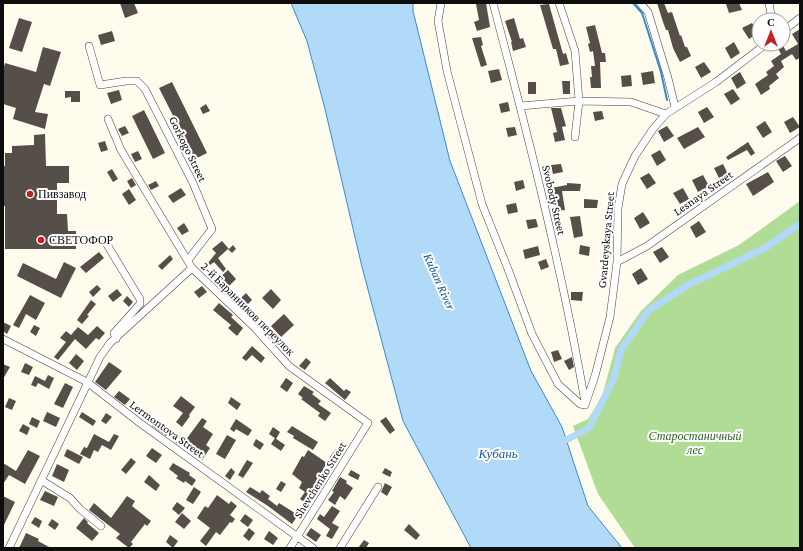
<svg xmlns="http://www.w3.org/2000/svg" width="803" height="551" font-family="'Crimson Pro',serif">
  <rect width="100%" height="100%" fill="#fffcee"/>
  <path fill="#b1dc95" d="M800 201V548H635L598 494 573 426 588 419 602 397 615 348 641 311 678 275 739 245Z"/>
  <path fill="#b1daf8" stroke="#358bd1" d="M291 3H413V11L450 161 531 371 562 427 588 506 622 548H471L403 421 362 267 325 109 307 41Z"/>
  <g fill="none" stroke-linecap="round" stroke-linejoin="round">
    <path stroke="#358bd1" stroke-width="2" d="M633 3 642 13 661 72 667 100"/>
    <path stroke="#b1daf8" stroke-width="7" d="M566 440 589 428 614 378 621 350 648 311 686 286 765 248 800 224"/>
  </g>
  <path fill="#564f49" d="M120 3H134L138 13 125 18Z
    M486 3 490 27 477 31 474 22 479 20 476 4Z
    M657 3H664L668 13 672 12 680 36 681 35 685 47H687L691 56 680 62 673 48 668 30H666L663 22Z
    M730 3H739L742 10 729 13 726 4Z
    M549 4 563 54 566 53 569 64 560 66 556 49H553L540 5Z
    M19 18 32 22 22 52 9 48Z
    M514 18 520 39 523 38 526 47 513 51 511 42H512L505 21Z
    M752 23 758 33 749 39 742 28Z
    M595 25 602 53H605L606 62H600L601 88H591L590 77H592L591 66H595L593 51 590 52 588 44 590 43 586 27Z
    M800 29V48L799 49 800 58 796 60 792 54 781 61 784 67 776 74 779 78 769 86 770 89 761 95 755 84 768 75 766 72 774 66 771 61 781 54 777 47 782 44 786 51 798 44 792 34Z
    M112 31 115 41 101 45 98 35Z
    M481 37 483 45 481 46 487 65 481 67 472 38Z
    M734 42 740 53 731 59 725 48Z
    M43 47 61 52 50 86 44 84 35 112 48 114 45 129 13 119 16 108 3 104V71L5 63 36 72Z
    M704 62 711 72 701 78 695 67Z
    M499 69 502 80 491 83 488 71Z
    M653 71 655 83 643 85 641 73Z
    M740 72 746 83 737 89 731 78Z
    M631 75 632 86 622 87 621 76Z
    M562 81H570V94H563Z
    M172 82 207 153 195 159 159 88Z
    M528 82H536V94H528Z
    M733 89 740 99 731 105 724 94Z
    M119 90 122 100 111 104 107 93Z
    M65 91H80V102H71V97L65 98Z
    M508 102 510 111 501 113 499 104Z
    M206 104 210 111 203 114 200 108Z
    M707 107 714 117 704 123 698 112Z
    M551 108H561L566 126 562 127 565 140 555 142 553 133 557 132Z
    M144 110 165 153 153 159 132 116Z
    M602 111 604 119 595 121 593 112Z
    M793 117 800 127 790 133 784 122Z
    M765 121 772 132 763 138 756 127Z
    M125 126 129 133 122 136 118 129Z
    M667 126 674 136 664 142 658 131Z
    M515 127 517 135 508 137 506 128Z
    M698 127 705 137 684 149 677 138Z
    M45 134 46 166H69V183H57V214H67L68 231H76V249H5V206H3V166H5V153H12V146L34 145V135Z
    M105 141 108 150 101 152 98 143Z
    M748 142 755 153 751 156 747 150 728 160 726 157Z
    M660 150 666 160 657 166 651 155Z
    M138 151 142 159 135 162 131 154Z
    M785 156 792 166 783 172 776 161Z
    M561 164 563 172 553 174 551 165Z
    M723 164 729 176 720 180 714 168Z
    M112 169 118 179 113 182 107 172Z
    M768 172 774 182 753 196 746 184Z
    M649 173 656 183 647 189 640 178Z
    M703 175 709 186 698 192 692 180Z
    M132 178 136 185 131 188 127 181Z
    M523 180 525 188 516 191 514 182Z
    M156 181 159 186 151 190 148 185Z
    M567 183 581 184 580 191H562L565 210 556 211 551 188 567 185Z
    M181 188 186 195 173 203 168 196Z
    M683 188 689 199 680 204 673 193Z
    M129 189 136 200 129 205 122 194Z
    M584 199 598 200 597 208H584Z
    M516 203 518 212 508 214 506 205Z
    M643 212 650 223 640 229 634 218Z
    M580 216 583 236 574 238 570 217Z
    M536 219 538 227 528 229 526 220Z
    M699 221 706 232 696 238 690 227Z
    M184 223 189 231 182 235 177 228Z
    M222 241 229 249 233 245 236 249 232 253 228 249 218 258 226 269 223 272 214 262 210 265 208 263 216 253 212 249Z
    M580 245 590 247 589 256 579 254Z
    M538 246 540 255 525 259 523 250Z
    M662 247 669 257 660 263 653 252Z
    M99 252 104 258 86 273 80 267Z
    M170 255 173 259 162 270 158 266Z
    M546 259 549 267 541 270 538 262Z
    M64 262 76 268 61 298 17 276 23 263 56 279Z
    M641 268 648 279 638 285 632 274Z
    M228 270 236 279 227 288 219 278Z
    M97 285 101 289 93 297 89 292Z
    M202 286 207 292 199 298 194 292Z
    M117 289 122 295 113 302 108 296Z
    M271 289 281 300 273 309 262 298Z
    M571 292H583L582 301 571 300Z
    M246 293 252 300 244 308 238 301Z
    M30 295 45 303 36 320 26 314 19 328 13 325Z
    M127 296 133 302 129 307 123 301Z
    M91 300 96 304 87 315 89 316 82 324 77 320Z
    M219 303 233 315 231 317 243 328 237 336 228 328 231 325 213 310Z
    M284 314 294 325 281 337 271 326Z
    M3 322 11 326 7 334 3 331Z
    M34 325 40 328 36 336 30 332Z
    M97 326 105 333 99 340 96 338 86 349 75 339 58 360 54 357 66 342 60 338 66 331 71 335 78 327 88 335Z
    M252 346 265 358 261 363 252 355 246 361 242 358Z
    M558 350 562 359 554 362 551 352Z
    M76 354 84 361 77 370 69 363Z
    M572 357 574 367 569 370 564 361Z
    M306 358 311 362 305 370 299 366Z
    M109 362 122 371 106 390 95 382Z
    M25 363 33 367 29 375 21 372Z
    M3 364 10 367 3 379Z
    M48 375 54 378 49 389 38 383 36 387 31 385 35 376 45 381Z
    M286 378 293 383 287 392 280 387Z
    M330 378 344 391 346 389 351 392 345 400 325 383Z
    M65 383 73 387 63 408 54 404Z
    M304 386 314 392 312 394 321 401 318 404 331 413 325 421 318 416 320 413 301 399 303 398 298 394Z
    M119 391 130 399 125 405 114 397Z
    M181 396 195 407 189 415 190 416 182 427 176 422 183 413 173 406Z
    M231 397 241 404 237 410 228 403Z
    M9 398 16 401 12 410 5 407Z
    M47 412 60 418 56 427 43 421Z
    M82 412 96 421 93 426 79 417Z
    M106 413 112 417 106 424 101 421Z
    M32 417 40 421 37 428 29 424Z
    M386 417 395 430 390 434 380 421Z
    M202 418 207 421 203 427 213 434 206 445 210 448 202 460 197 456 200 451 185 441Z
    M157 419 171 430 166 436 152 426Z
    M236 419 252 430 248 436 236 429 234 432 230 429Z
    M23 424 30 428 27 435 19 431Z
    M292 426 318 442 313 450 293 438 294 436 287 432Z
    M273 427 280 432 276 439 269 434Z
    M94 434 109 442 114 434 119 436 111 450 102 445 98 452 94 450 90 459 80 454 84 447 87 448Z
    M227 435 236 440 225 459 216 454Z
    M180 436 185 439 180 446 175 442Z
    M275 438 285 445 281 451 271 444Z
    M256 439 264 444 260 450 253 445Z
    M152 448 162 455 156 463 146 456Z
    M67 449 83 457 79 464 64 456Z
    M336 449 343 453 336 463 329 458Z
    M28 450 40 456 25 484 9 475 3 484V463L16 471Z
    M308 450 327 463 323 469 325 470 316 484 321 486 307 504 300 499 305 492 299 488 302 482 292 474 302 456 304 457Z
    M131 458 136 462 126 474 121 470Z
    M247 460 253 463 243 478 238 475Z
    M173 463 190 473 189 475 196 480 192 486 185 481 184 483 176 478 178 476 169 469Z
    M57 464 69 470 64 482 52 476Z
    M231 468 235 472 230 480 225 476Z
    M385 468 392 472 390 477 382 473Z
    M351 470 360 475 358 480 348 475Z
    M149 475 160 485 156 491 144 482Z
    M340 477 347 481 346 483 353 488 345 500 340 496 335 505 328 500 334 492 332 491Z
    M281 481 286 484 281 492 276 489Z
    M385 483 392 487 387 496 381 492Z
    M194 487 201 492 193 504 186 500Z
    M250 487 260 493 262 490 270 496 268 499 277 506 279 503 298 515 292 524 268 506 246 492Z
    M45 491 58 497 54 506 40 500Z
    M217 495 229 504 231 501 237 506 230 515 235 519 232 523 230 522 220 535 216 532 206 546 200 541 210 528 197 518 205 506 208 508Z
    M3 496 15 502 3 527Z
    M127 496 135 501 132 506 151 521 147 526 145 524 131 542 133 544 129 548 116 538 120 534 89 510 94 503 111 518Z
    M177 502 185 508 179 515 172 509Z
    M332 506 340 511 332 523 339 527 332 539 326 536 330 529 317 519 320 514 324 517Z
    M182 513 191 521 184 529 175 522Z
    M245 514 253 520 248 527 240 521Z
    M35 517 42 521 39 528 31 523Z
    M84 518 88 522 87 523 99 533 92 541 76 528Z
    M52 519 59 524 55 530 48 525Z
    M409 524 420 535 416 540 404 530Z
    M249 528 255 533 249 541 243 536Z
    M311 528 321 535 316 542 306 535Z
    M269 531 278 538 273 545 264 539Z
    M26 533 39 539 38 541 51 548H19Z
    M170 535 178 541 173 548 166 542Z
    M364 540 369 543 366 548H358Z"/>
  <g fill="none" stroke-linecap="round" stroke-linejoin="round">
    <defs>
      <path id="minor" d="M441 3 438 21 447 71 482 204 508 269 532 334 558 384 580 404 585 405
        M493 3C528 135 562 268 585 402
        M559 3 575 51 579 101 575 137
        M640 3 648 12 668 78 675 107
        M769 3 772 20
        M783 31 800 18
        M89 46 100 85 126 81H137L145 89 193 183 212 229 188 260
        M520 106 579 101 631 102 666 114
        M108 119 121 150 192 268 254 327 289 366 368 423 290 548
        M106 243 140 299V304L114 333 116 339
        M617 262 647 246 800 138
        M3 339 87 382 140 423 313 548
        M585 405 595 376 610 317 617 262 618 208 622 184 635 156 653 129 666 114 716 82 766 44
        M41 480 70 498 80 509 101 526
        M9 548 100 357 110 343 192 268
        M340 548 378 487"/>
    </defs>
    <use href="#minor" stroke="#404040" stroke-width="8"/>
    <use href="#minor" stroke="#fff" stroke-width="7"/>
  </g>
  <g fill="#c22121" stroke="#fff" stroke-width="1.5">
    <circle cx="30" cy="194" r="4"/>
    <circle cx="41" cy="240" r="4"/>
  </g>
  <g text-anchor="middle" stroke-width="4" stroke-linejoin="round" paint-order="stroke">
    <g font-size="12" fill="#0d0d0d" stroke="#fff">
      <text transform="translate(188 149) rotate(64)" y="4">Gorkogo Street</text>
      <text transform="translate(703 193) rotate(-35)" y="4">Lesnaya Street</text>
      <text transform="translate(554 200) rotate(77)" y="4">Svobody Street</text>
      <text transform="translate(606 240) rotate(-85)" y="4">Gvardeyskaya Street</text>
      <text transform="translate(248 309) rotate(45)" y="4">2-й Баранников переулок</text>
      <text transform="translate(167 429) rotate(36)" y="4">Lermontova Street</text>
      <text transform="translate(320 480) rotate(-58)" y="4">Shevchenko Street</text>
    </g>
    <g font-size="12" fill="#0d0d0d" stroke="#fff" text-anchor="start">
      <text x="38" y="198">Пивзавод</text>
      <text x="49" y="244">СВЕТОФОР</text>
    </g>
    <g font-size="12" font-style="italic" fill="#27671c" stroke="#fff">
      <text x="695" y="440">Старостаничный<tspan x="695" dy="14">лес</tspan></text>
    </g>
    <g font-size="13" font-style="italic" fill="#135da3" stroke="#fff">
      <text transform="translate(440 281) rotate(66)" y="5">Kuban River</text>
      <text x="498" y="458">Кубань</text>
    </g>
  </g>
  <rect width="803" height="551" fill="none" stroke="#0d0d0d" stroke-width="8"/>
  <g transform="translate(771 32)"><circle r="19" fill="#ffffff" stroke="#9e9e9e"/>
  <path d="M0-3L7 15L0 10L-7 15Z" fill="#c22121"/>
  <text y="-6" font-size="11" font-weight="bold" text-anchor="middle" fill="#0d0d0d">С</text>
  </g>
</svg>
